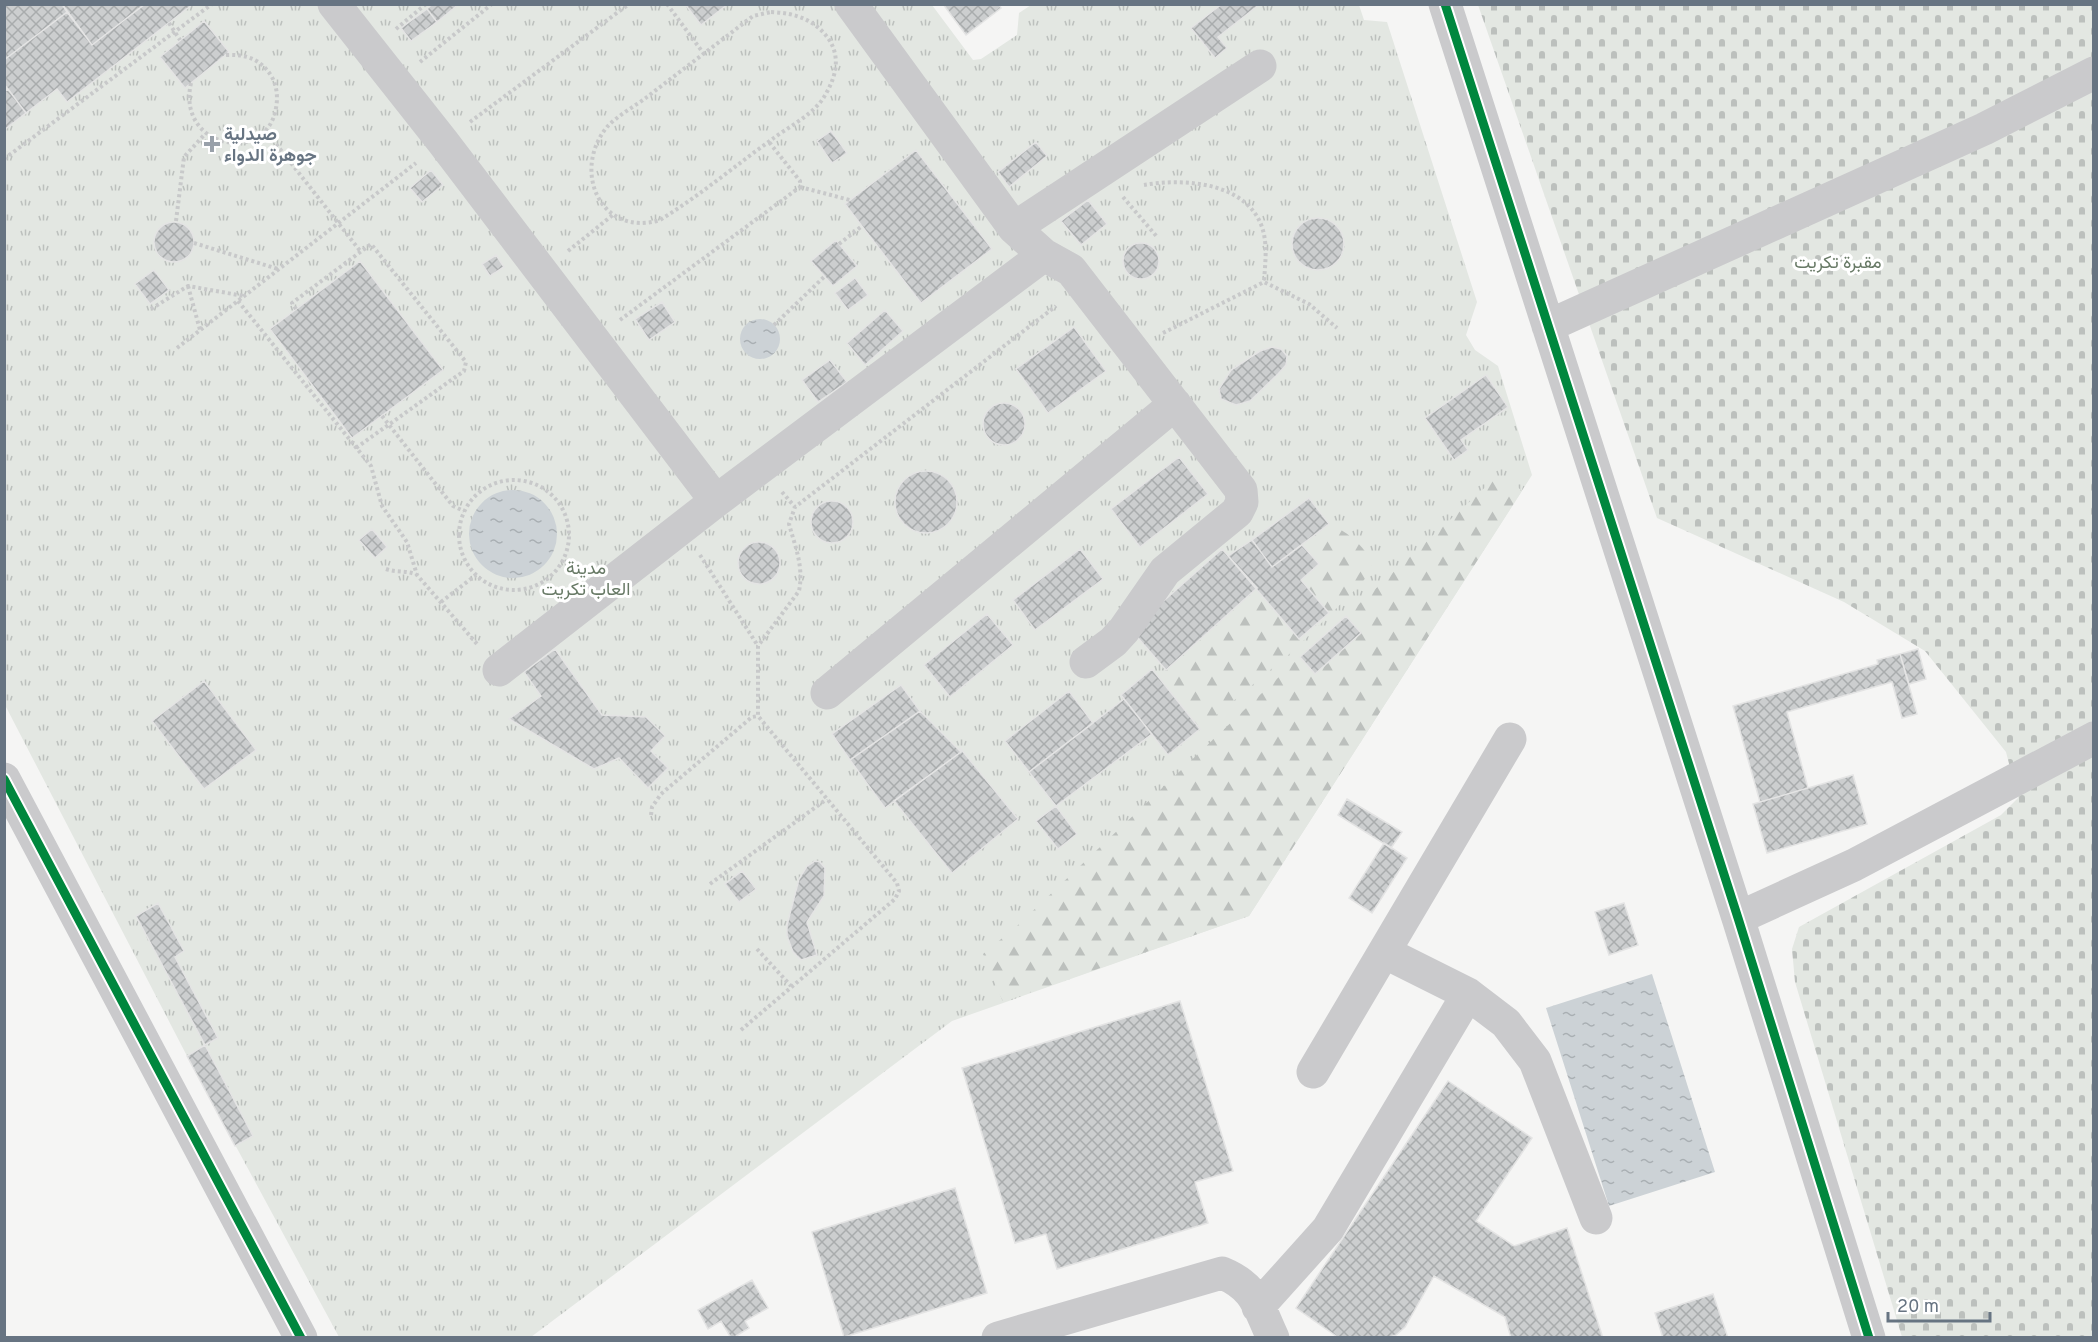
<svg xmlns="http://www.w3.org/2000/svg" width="2098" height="1342" font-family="Overpass,Vazirmatn,sans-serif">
  <defs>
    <pattern id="grass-tufts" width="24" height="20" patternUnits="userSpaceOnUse" patternTransform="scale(1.5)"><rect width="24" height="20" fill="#e3e7e2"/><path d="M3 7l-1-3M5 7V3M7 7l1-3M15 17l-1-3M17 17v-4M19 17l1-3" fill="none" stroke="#bcc0bd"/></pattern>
    <pattern id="forest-firs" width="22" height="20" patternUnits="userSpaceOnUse" patternTransform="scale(1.5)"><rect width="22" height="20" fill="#e3e7e2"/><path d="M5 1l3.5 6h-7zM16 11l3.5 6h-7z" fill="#bcc0bd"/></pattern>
    <pattern id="cemetery-stones" width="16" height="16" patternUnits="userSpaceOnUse" patternTransform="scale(1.5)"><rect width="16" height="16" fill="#e3e7e2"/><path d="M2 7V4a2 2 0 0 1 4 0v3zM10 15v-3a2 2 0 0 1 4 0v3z" fill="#bcc0bd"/></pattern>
    <pattern id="water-ripples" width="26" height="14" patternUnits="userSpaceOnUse" patternTransform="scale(1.5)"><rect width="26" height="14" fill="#ccd2d6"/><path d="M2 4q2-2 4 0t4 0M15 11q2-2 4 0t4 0" fill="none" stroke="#a9afb3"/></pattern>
    <pattern id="building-cross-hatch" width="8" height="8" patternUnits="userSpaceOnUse" patternTransform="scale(1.5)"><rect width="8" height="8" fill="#cccecf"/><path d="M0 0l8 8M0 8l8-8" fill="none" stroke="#a9acad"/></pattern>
  </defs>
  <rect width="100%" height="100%" fill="#f5f5f4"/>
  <path fill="url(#grass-tufts)" d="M5 5H932L973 60 981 59 1017 35 1019 13 1031 5H1359L1364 20 1387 22 1477 302 1466 335 1475 350 1498 366 1532 475 1249 916 952 1021 531 1337H339L187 1056 5 705Z"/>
  <path fill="url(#forest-firs)" d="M1504 475 1522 491 1249 916 1003 1002 983 954 1018 925 1300 657 1315 674 1361 633 1346 616 1493 480Z
    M1329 524C1347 531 1370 549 1372 569L1361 584 1293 651 1200 729 1158 677 1257 588 1299 638 1329 613 1301 580 1319 564 1302 545Z"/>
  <path fill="url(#cemetery-stones)" d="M1478 5H2093V1337H1902L1795 982 1792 949 1799 927 2001 815 2018 798 2006 752 1925 651 1844 602 1657 518Z"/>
  <path fill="url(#water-ripples)" d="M740 339a20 20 0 1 1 40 0a20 20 0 1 1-40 0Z
    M469 534a44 44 0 1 1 88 0a44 44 0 1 1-88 0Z
    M1652 974 1715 1172 1609 1206 1546 1008Z"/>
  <path fill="url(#building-cross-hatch)" stroke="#e4e4e4" stroke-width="1.5" d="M4 4H62L67 12 4 60Z
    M62 4H145L92 45Z
    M145 4H193L67 102 57 89 26 113 4 84V60L67 12 92 45Z
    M432 4H459L437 22 427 9Z
    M685 4H728L701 25Z
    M943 4H999L1001 8 966 35Z
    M1222 4H1260L1218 37 1227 48 1215 58 1191 28Z
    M427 9 437 22 411 41 401 28Z
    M204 21 229 52 185 88 160 57Z
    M8 89 26 113 4 130V92Z
    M831 131 847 153 832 163 817 141Z
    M1036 142 1047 156 1009 187 998 172Z
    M916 150 992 249 921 303 845 204Z
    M431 170 443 185 422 202 410 188Z
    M1088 200 1107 224 1081 245 1061 221Z
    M1292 244a26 26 0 1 1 52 0a26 26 0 1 1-52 0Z
    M154 242a20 20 0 1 1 40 0a20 20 0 1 1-40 0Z
    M836 240 857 266 833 286 811 261Z
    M1123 261a18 18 0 1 1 36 0a18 18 0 1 1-36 0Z
    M496 255 504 267 490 276 482 264Z
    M360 261 443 370 352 438 270 329Z
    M154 270 169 290 150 304 135 284Z
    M855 278 868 295 848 310 835 293Z
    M662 302 675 322 649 340 635 319Z
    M885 310 903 331 865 365 847 343Z
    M1074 327 1106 371 1048 413 1016 369Z
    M1272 347 1281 349 1287 356 1286 365 1278 374 1250 401 1236 405 1221 399 1219 389 1231 370 1260 351Z
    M830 360 847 382 818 402 802 380Z
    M1486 375 1508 407 1461 440 1468 450 1454 460 1425 418Z
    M983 424a21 21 0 1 1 42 0a21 21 0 1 1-42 0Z
    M1179 457 1208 494 1140 547 1111 509Z
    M895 502a31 31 0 1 1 62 0a31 31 0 1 1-62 0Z
    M1309 498 1329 524 1272 567 1252 540Z
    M811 522a21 21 0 1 1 42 0a21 21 0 1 1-42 0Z
    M372 529 387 547 375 558 359 540Z
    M1252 540 1272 567 1302 545 1319 564 1301 580 1329 613 1299 639 1228 556Z
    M738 563a21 21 0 1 1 42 0a21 21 0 1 1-42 0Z
    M1080 549 1103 579 1035 630 1013 600Z
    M1222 549 1257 588 1166 670 1131 630Z
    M987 614 1013 645 950 697 924 665Z
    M1346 616 1361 633 1315 674 1300 657Z
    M555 649 602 715 646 717 665 736 651 751 668 768 648 788 619 758 594 769 509 719 541 696 524 672Z
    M1918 649 1926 679 1909 684 1900 654Z
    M1900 654 1917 714 1902 718 1892 682 1787 712 1808 788 1760 802 1733 706 1878 664 1877 660Z
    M1152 669 1200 729 1168 755 1121 695Z
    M204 681 256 750 204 789 152 721Z
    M901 685 920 711 850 760 832 734Z
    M1069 691 1093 723 1029 772 1005 741Z
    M1124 699 1152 734 1056 806 1029 772Z
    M920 711 961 752 885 808 850 760Z
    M960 748 1018 819 952 873 894 801 961 752Z
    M1853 775 1867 824 1767 853 1753 804Z
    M1347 799 1402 832 1391 848 1338 815Z
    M1056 806 1077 834 1058 849 1036 821Z
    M1384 843 1407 858 1372 913 1349 898Z
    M815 861 820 862 825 868 824 896 807 922 817 955 801 960 793 952 787 936V925L799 879 807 866Z
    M742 871 756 889 739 902 725 884Z
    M158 903 184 951 175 957 218 1038 205 1045 136 916Z
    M1624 903 1638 945 1609 955 1595 912Z
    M1180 1001 1233 1171 1195 1182 1208 1223 1057 1269 1046 1234 1015 1243 962 1068Z
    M205 1045 253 1136 235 1146 187 1056Z
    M1448 1081 1532 1138 1476 1221 1514 1246 1567 1228 1603 1338H1511L1505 1317 1434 1276 1405 1327 1396 1335 1386 1338H1339L1296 1308Z
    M955 1188 987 1293 844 1337 812 1232Z
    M752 1280 768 1308 745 1321 749 1328 733 1338H731L721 1321 708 1329 698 1310Z
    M1713 1294 1728 1338H1663L1655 1313Z"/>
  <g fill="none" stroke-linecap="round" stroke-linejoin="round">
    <path stroke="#c8c9ca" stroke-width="4" stroke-dasharray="3 3" stroke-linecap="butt" d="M667 4 704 54
      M771 12C796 13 816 20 830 41 841 60 835 79 824 97 813 115 788 127 771 140 735 166 699 196 660 220 601 238 571 171 607 127 617 116 635 106 647 97 682 70 718 43 753 16Z
      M169 23 180 40
      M396 29 426 4
      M420 62 492 4
      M191 83C176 149 267 165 276 108 278 97 277 87 272 77 261 59 246 54 226 55
      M470 122 629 4
      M265 130 361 252
      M4 159 212 4
      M1144 185C1184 178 1246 182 1262 227 1268 245 1265 264 1264 282
      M800 187 850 200
      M1123 197 1158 238
      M176 221 184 157 205 134
      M194 243 278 269
      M839 244 862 226
      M568 251 614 214
      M188 286 200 330
      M238 301 371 466 382 506 407 542 417 575
      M151 309 188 286 244 296
      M296 309 292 303 371 244 466 362 464 371 356 448
      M620 320 800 187V181L769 142
      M774 325 825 276
      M1163 333 1264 282 1309 304 1337 328
      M177 348 416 163
      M382 416 453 506 464 511
      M459 535a55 55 0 1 1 110 0a55 55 0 1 1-110 0Z
      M782 492 795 507
      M700 555 758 646
      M386 569C397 573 407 570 417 575L477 644
      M441 602 476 575
      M651 815 652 807 661 794 752 717 758 716
      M710 884 827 799
      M757 949 791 986
      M741 1030 895 899 899 891 897 883 758 716V646L799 591C804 567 795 546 789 524L795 507 1056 306"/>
    <path stroke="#cacacc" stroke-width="33" d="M334 4 443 142 716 501
      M851 4 1014 228 1044 255 1071 270 1241 490 1242 502 1237 512 1165 571 1124 630 1113 642 1086 662
      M1445 4 1738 918 1869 1338
      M1014 228 1260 66
      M1548 326 1984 129 2094 73
      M499 670 716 501 1044 255
      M827 693 1175 404
      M4 779 301 1338
      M1738 918 1854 865 2094 738
      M1384 952 1468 994 1506 1023 1535 1061 1596 1218
      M1313 1072 1510 739
      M1258 1307 1328 1229 1468 994
      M998 1338 1222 1273C1256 1287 1258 1306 1273 1338"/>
    <defs>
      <path id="cycleway" d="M1445 4 1738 918 1869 1338
        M4 779 301 1338"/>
    </defs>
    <use href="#cycleway" stroke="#fff" stroke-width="13"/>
    <use href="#cycleway" stroke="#00873e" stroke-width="9"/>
  </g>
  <path fill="#99a1aa" stroke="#fff" stroke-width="2" d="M209 135h6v6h6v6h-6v6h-6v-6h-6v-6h6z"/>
  <g text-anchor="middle" stroke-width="6" stroke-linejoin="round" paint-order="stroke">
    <g font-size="18" font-weight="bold" fill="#677482" stroke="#fff" text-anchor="start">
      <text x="224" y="140">صيدلية<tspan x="224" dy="21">جوهرة الدواء</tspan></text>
    </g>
    <g font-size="18" fill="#687a66" stroke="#fff">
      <text x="1838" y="268">مقبرة تكريت</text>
      <text x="586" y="574">مدينة<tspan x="586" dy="21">العاب تكريت</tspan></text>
    </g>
  </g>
  <rect width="2098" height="1342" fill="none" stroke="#677482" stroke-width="12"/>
  <path d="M1888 1312v9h102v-9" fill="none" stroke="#677482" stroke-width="3"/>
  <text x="1897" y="1312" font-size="18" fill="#677482" stroke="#ffffff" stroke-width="4.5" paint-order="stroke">20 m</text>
</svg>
